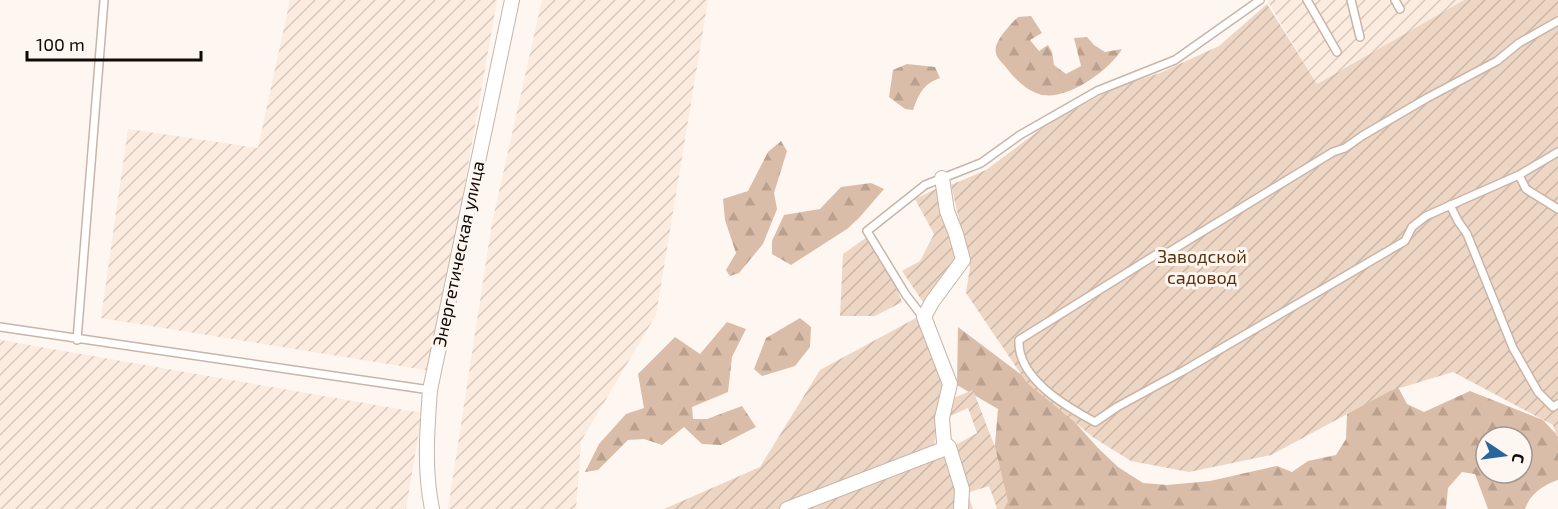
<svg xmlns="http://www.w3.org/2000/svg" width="1558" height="509" font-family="'Exo 2',sans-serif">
  <defs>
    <pattern id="industrial-furrows" width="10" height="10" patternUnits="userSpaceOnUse" patternTransform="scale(1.5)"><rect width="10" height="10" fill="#fcebdf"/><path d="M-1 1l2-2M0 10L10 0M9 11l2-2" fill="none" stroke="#d7c8be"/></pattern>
    <pattern id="forest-firs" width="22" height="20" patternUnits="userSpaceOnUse" patternTransform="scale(1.5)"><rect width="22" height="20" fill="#dabda8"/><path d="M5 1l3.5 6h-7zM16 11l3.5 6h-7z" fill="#baa18f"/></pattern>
    <pattern id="garden-furrows" width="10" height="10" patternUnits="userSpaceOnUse" patternTransform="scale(1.5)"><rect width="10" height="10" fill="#eed6c4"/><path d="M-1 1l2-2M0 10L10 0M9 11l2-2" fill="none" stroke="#cbb6a7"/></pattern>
  </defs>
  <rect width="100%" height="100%" fill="#fef6f0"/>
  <path fill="url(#industrial-furrows)" d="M290 0H497L432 371 101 318 128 129 258 148Z
    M542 0H708L656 315 581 441 576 509H448L492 223Z
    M1267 0H1464L1317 84Z
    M0 340 422 413 406 509H0Z"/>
  <path fill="url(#forest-firs)" fill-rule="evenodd" d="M1031 16 1042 33 1030 40 1039 51 1048 45 1052 52 1054 65 1066 74 1081 66 1074 38 1087 37 1094 45 1105 52 1122 49C1109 71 1062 105 1036 93 1024 88 1013 77 1005 66 999 60 994 55 996 46 1000 35 1010 25 1018 17Z
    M907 64 935 67 940 78C923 84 919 94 913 110L905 109 889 97 893 70Z
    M781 141 787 151 774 193 777 209 763 244 739 273 730 276 726 270 736 253 725 220 723 199 748 191 768 152Z
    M871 183 884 189 859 218 847 229 791 265 772 254V241L784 215 820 209 841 187Z
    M800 318 811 327 810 347 795 366 762 376 754 369 766 338Z
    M727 322 746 329 732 357 728 392 692 407 693 419H707L742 406 756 427 721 445 702 444 684 427 662 445 644 439 628 440 598 470 585 472 599 444 626 414 644 408 638 374 675 337 700 354Z
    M958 327 1055 400 1098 448 1118 467 1143 483 1167 485 1210 481 1277 466 1292 472 1308 461 1336 455 1346 439 1347 414 1374 384 1398 387 1407 404 1424 412 1470 391 1543 420 1558 436V480C1543 485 1530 494 1525 509H1488L1475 474 1462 472 1448 488 1446 509H1003L990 472 995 444 998 409 957 385ZM1486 437H1522V473H1486Z"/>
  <path fill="url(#garden-furrows)" d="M1464 0H1558V441L1553 425 1453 372 1390 391 1271 455 1189 472 1131 461 1094 438 1027 383 966 293 970 267 951 185 986 170 1049 123 1118 86 1160 73 1219 46 1267 4 1317 84Z
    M940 187 957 258 925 305 902 271 920 261 934 234 915 199Z
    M867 237 892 277 902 302 875 316H840L843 254Z
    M916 318 931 340 945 378 938 408 934 448 779 509H664L760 467 820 370Z
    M973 390 995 447 1008 501 1004 509H995L997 508 989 486 967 493 973 509H969L954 446 977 433 968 408 946 418 951 399Z
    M946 454 960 501 958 509H800Z"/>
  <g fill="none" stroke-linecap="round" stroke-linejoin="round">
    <defs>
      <path id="service" d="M1307 0 1337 52
        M1351 0 1360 37
        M1395 0 1400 9
        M1558 21 1519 43 1497 61 1427 98 1362 136 1345 148 1333 152 1169 252 1157 254 1019 340C1017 378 1065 406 1095 422L1117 407 1183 371 1405 241 1412 227 1426 216 1519 175 1558 152
        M1519 175 1526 189 1558 209
        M1450 205 1458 221 1467 234 1513 348 1538 392 1553 407 1558 404
        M923 317 906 295 867 231 925 185 981 163 1020 135 1097 91 1175 60 1260 0
        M0 327 430 390
        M77 340 104 0"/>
      <path id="minor" d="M942 178 947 211 956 234 963 260 932 302 924 317 950 384 942 418 944 443 949 447 962 489 961 509
        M432 509C424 470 427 430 430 390L512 0
        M787 509 949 447"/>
    </defs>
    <use href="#service" stroke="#c9b5a7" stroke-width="10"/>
    <use href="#minor" stroke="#c9b5a7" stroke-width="16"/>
    <use href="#service" stroke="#fff" stroke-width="7"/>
    <use href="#minor" stroke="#fff" stroke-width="14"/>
  </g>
  <g text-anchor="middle" stroke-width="6" stroke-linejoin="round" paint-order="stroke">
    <g font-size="18" fill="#110a06" stroke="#fef6f0">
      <text transform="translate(459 254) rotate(-78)" y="6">Энергетическая улица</text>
    </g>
    <g font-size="18" fill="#58310d" stroke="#fef6f0">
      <text x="1202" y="263">Заводской<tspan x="1202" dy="21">садовод</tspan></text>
    </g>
  </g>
  <g transform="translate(1504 455) rotate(103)"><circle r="28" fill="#fef6f0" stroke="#9f9892" stroke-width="1.5"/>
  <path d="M0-4.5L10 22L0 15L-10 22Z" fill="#27669c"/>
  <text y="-9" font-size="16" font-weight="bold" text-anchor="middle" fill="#110a06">С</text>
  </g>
  <path d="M27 51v9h174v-9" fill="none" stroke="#110a06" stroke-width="3"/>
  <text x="36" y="51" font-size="18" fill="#110a06" stroke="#fef6f0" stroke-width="4.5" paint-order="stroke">100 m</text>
</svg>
